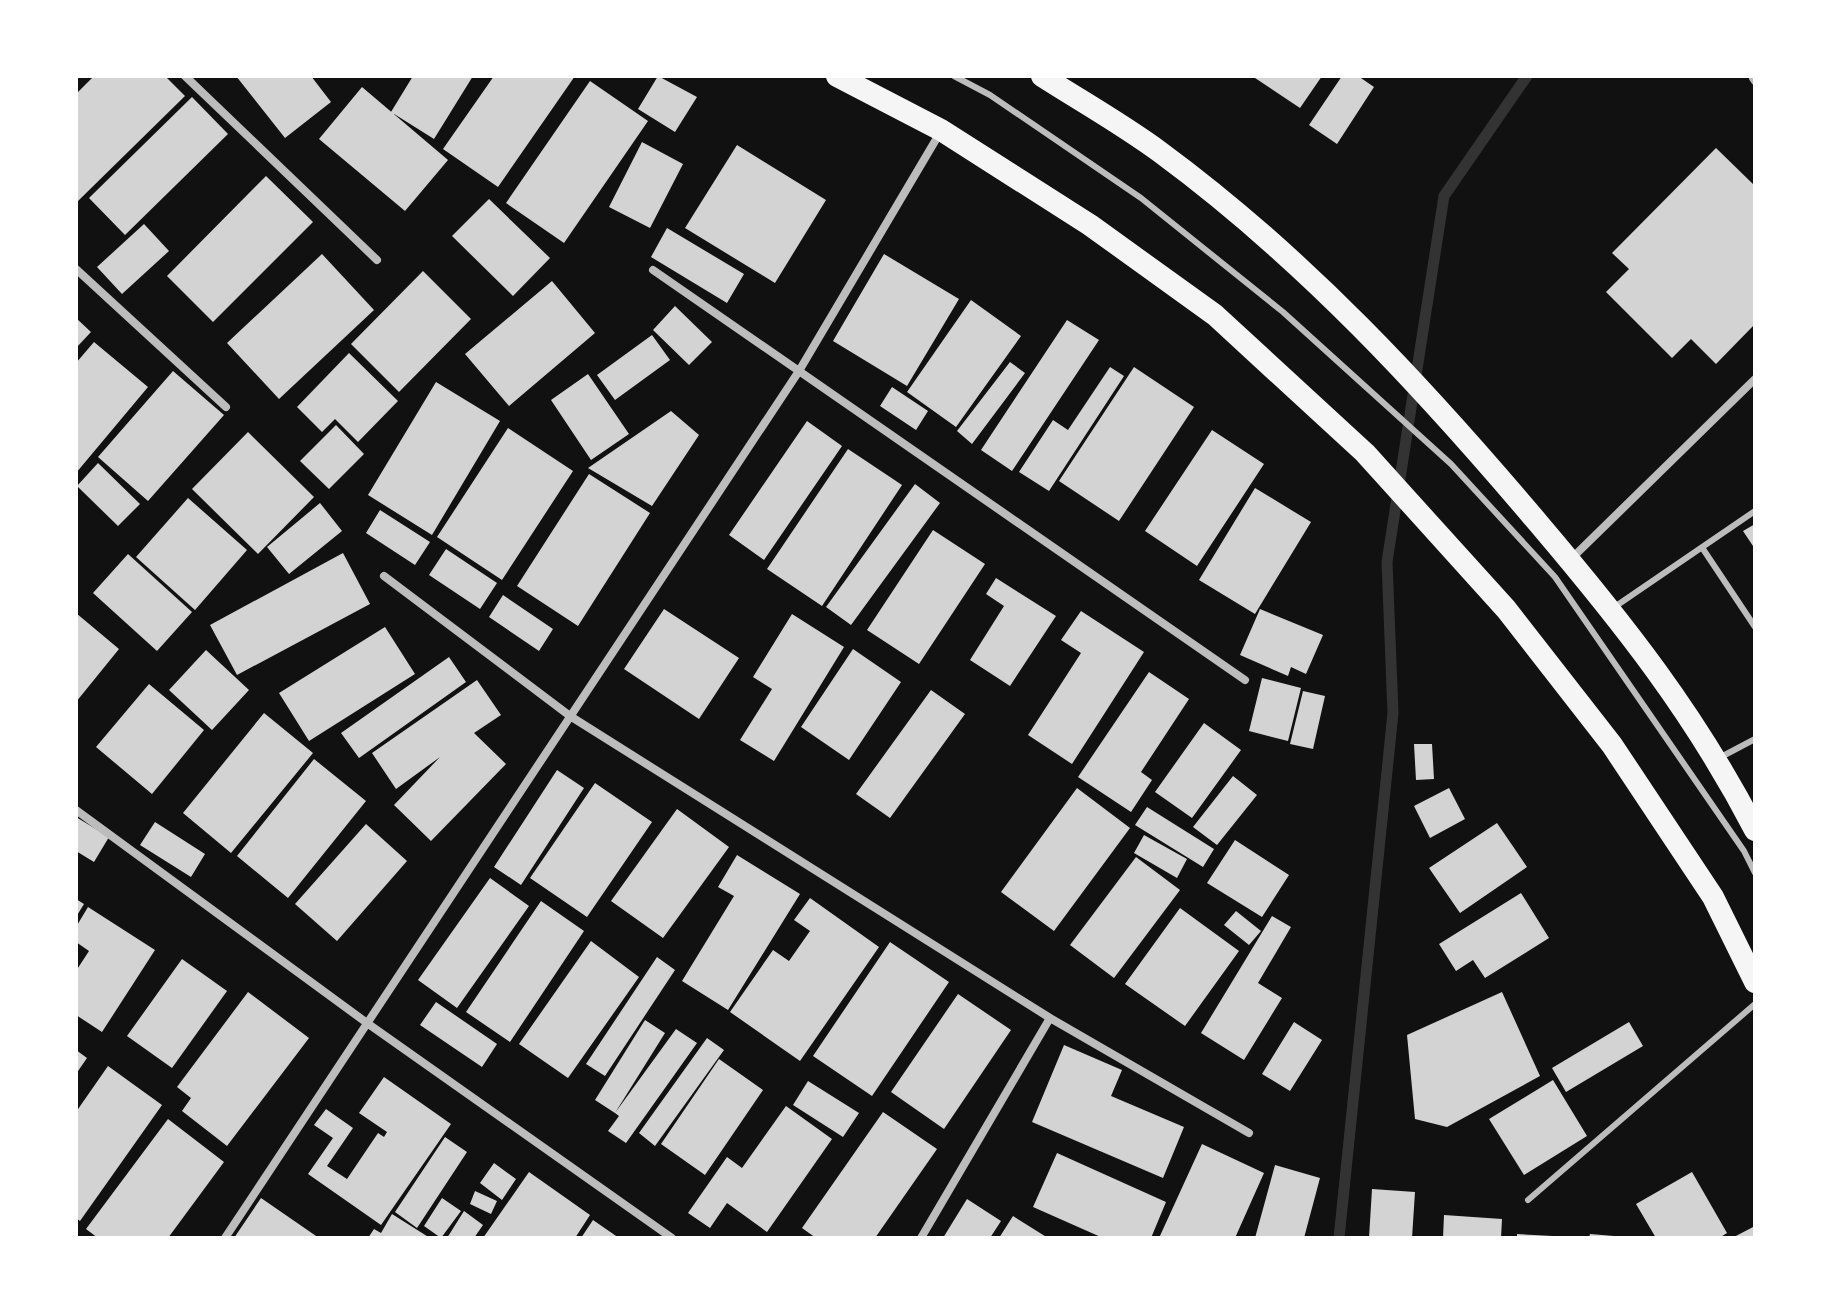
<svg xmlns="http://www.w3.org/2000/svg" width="1831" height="1314" font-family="'PT Sans Narrow',sans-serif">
  <rect width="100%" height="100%" fill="#111"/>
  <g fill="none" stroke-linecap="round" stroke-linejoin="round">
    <path stroke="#333" stroke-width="11" d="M1339 1238 1393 713 1387 562 1444 196 1527 76"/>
  </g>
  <path fill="#d3d3d3" d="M94 76H165L185 96 78 201 76 94Z
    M236 76H311L331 102 285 138Z
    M413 76H473L434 139 391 112Z
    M494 76H575L498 187 443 149Z
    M658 76 697 97 675 132 638 109Z
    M1252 76H1322L1300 108Z
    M1342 76H1358L1374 87 1337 144 1309 125Z
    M590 81 648 121 564 243 506 203Z
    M362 87 448 160 405 211 319 139Z
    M192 97 228 134 125 235 89 198Z
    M642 142 683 164 650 228 609 207Z
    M737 145 826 200 775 283 685 228Z
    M1716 148 1755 186V324L1716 364 1691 339 1672 358 1606 292 1629 269 1612 253Z
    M266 176 313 222 213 322 167 276Z
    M489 199 550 258 513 296 452 236Z
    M144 224 169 251 122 294 97 267Z
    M667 228 744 274 727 303 651 257Z
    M322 254 374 310 279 399 227 343Z
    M884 254 959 299 907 386 833 341Z
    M423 271 471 319 399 392 351 344Z
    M552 281 595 333 509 406 465 354Z
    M971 300 1021 336 956 427 907 392Z
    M675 306 712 342 689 365 653 330Z
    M76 318 91 332 76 348Z
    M1067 320 1099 340 1012 471 981 450Z
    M652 335 670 360 615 400 597 375Z
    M94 342 148 387 76 473V363Z
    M349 353 398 401 358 442 335 419 322 432 297 407Z
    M1010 362 1025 373 972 444 957 431Z
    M1110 367 1124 376 1049 491 1019 472 1053 420 1068 430Z
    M1134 367 1194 407 1119 521 1059 481Z
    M173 371 224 415 148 501 98 457Z
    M588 374 629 434 591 460 551 400Z
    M436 382 500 421 432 535 368 495Z
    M892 387 928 411 916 430 880 406Z
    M671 411 699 435 652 506 588 468Z
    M807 421 842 446 764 560 729 535Z
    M336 425 364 454 329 489 300 461Z
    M508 428 573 471 502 580 437 537Z
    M1212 430 1264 464 1197 566 1145 531Z
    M248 432 314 497 258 554 192 489Z
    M848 449 902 485 822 606 767 569Z
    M98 463 140 504 118 526 77 486Z
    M589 474 650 513 578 626 517 586Z
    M915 484 940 503 851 625 826 607Z
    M1255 488 1311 522 1255 614 1199 580Z
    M188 498 247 550 195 610 136 557Z
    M320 503 342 531 289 574 267 547Z
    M380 510 430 542 415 565 366 533Z
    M1755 524V549L1743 531Z
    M933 530 985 564 919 664 867 630Z
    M446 549 497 583 480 609 429 575Z
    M343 553 370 604 237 675 210 625Z
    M128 554 192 612 157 651 93 593Z
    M996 578 1056 616 1010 686 970 660 1004 606 986 594Z
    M503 595 553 629 539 651 489 617Z
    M664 609 739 658 699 719 624 669Z
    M1260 609 1323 635 1306 674 1291 667 1288 676 1240 655Z
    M1081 611 1144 652 1072 764 1028 735 1081 653 1061 640Z
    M76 613 119 649 76 702Z
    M792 614 844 647 774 761 740 740 772 689 753 677Z
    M385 627 415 674 309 741 279 693Z
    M853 649 901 682 849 760 801 727Z
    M206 650 249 690 212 730 169 690Z
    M449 657 466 682 359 758 341 733Z
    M1149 672 1189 699 1141 772 1152 780 1131 812 1078 777Z
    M1262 678 1301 688 1288 741 1249 731Z
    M477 680 501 715 474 733 506 764 431 841 394 805 440 757 396 789 372 753Z
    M149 684 204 730 152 794 96 747Z
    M931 690 965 714 890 818 856 794Z
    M1303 691 1325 696 1313 749 1290 744Z
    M264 713 313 753 231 853 183 813Z
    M1204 723 1241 750 1192 818 1155 792Z
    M1414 744H1432L1434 779 1416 780Z
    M314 759 366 801 288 898 237 856Z
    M557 770 584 788 521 885 494 867Z
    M1233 776 1257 795 1217 845 1193 827Z
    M595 783 652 822 587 917 530 878Z
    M1077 788 1130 828 1054 931 1001 892Z
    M1449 788 1465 819 1430 838 1414 806Z
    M1147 807 1214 849 1203 867 1135 825Z
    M677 809 729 847 663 938 611 901Z
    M76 817 109 837 94 862 76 851Z
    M155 822 205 854 191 877 140 845Z
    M1497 823 1527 867 1460 913 1429 868Z
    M366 824 407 861 337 941 295 904Z
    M1144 835 1187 859 1177 878 1134 853Z
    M1235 840 1289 875 1262 917 1207 883Z
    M737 855 800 894 728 1010 682 981 734 896 718 887Z
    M1136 857 1180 890 1114 978 1070 945Z
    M490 878 529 906 457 1008 418 980Z
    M1521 893 1549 938 1485 978 1473 960 1456 971 1439 944Z
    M810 898 879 947 800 1061 730 1012 773 950 789 961 810 931 794 920Z
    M76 899 84 904 76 917Z
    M541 901 584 931 510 1042 466 1012Z
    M88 907 155 950 102 1032 76 1015V971L89 951 76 942V927Z
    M1180 908 1239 951 1185 1026 1125 984Z
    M1236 911 1261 931 1249 945 1224 925Z
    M1272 916 1291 927 1258 983 1282 998 1244 1060 1201 1033Z
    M591 941 639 977 568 1078 519 1044Z
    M890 942 949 982 872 1096 813 1056Z
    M657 957 675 970 605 1076 586 1064Z
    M182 959 227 991 172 1068 127 1036Z
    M248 992 309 1038 227 1146 182 1111 191 1098 177 1087Z
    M1502 992 1540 1076 1447 1127 1415 1119 1407 1035Z
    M958 994 1011 1030 944 1129 891 1092Z
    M436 1002 497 1044 482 1067 420 1025Z
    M645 1020 665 1033 615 1113 595 1100Z
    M1294 1022 1322 1040 1290 1091 1262 1074Z
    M1629 1022 1643 1046 1566 1092 1552 1068Z
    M676 1029 697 1043 626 1143 608 1131 619 1116 615 1113Z
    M707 1038 724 1050 655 1146 639 1133Z
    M1064 1045 1122 1070 1111 1096 1184 1127 1163 1178 1032 1122Z
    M76 1050 87 1058 76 1074Z
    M719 1059 763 1090 705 1175 661 1144Z
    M108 1066 162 1105 80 1221 76 1218V1112Z
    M384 1077 451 1124 381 1225 308 1174 333 1138 314 1125 326 1109 353 1128 327 1166 347 1179 378 1133 384 1137 387 1132 359 1113Z
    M1553 1080 1587 1136 1524 1175 1489 1119Z
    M808 1081 859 1113 843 1137 793 1105Z
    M786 1106 832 1139 767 1232 727 1203 710 1228 688 1213 727 1157 742 1168Z
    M883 1112 937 1149 875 1238H816L802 1228Z
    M168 1119 224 1162 168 1238H98L86 1229Z
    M445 1137 467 1152 417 1228 395 1212Z
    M1202 1144 1264 1173 1235 1238H1159Z
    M1057 1153 1166 1202 1151 1238H1103L1033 1207Z
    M494 1163 516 1179 502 1200 480 1183Z
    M1275 1165 1320 1178 1304 1238H1255Z
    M529 1172 590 1215 575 1238H483Z
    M1692 1172 1727 1233 1719 1238H1656L1636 1204Z
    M1372 1189 1415 1192 1412 1238H1369Z
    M475 1191 497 1201 491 1214 470 1204Z
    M261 1198 319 1238H234Z
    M442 1198 461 1211 441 1238 424 1226Z
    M967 1199 1001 1221 990 1238H943Z
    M464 1211 483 1225 474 1238H447Z
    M392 1214 430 1238H368L374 1229 381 1233Z
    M1444 1215 1502 1219 1501 1238H1443Z
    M1013 1216 1048 1238H999Z
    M593 1220 619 1238H581Z
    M1755 1226V1238H1732Z
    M1517 1234 1553 1236V1238H1517Z
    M1590 1234 1614 1236V1238H1589Z"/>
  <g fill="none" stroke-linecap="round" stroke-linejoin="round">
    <path stroke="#bcbcbc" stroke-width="6" d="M954 76 990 95 1141 198 1283 312 1451 464 1555 577 1744 851 1755 873
      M1703 549 1755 627
      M1613 608 1755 511
      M1719 758 1755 739
      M1528 1200 1755 1004"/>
    <path stroke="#bcbcbc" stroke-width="8" d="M185 76 377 260
      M1753 78 1755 81
      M76 269 226 407
      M653 270 1245 680
      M1570 560 1755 379
      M384 576 570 716 1050 1018 1249 1133
      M76 810 367 1023 672 1238
      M225 1238 799 371 941 131
      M921 1238 1050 1018"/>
    <path stroke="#f5f5f5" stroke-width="22" d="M837 76 941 130 1090 225 1215 315 1365 453 1506 609 1612 745 1713 897 1755 982
      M1042 76C1081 101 1122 124 1160 152 1304 258 1424 388 1539 524 1623 623 1695 714 1755 830"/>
  </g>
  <rect width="1831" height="1314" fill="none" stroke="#ffffff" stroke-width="156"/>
</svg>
